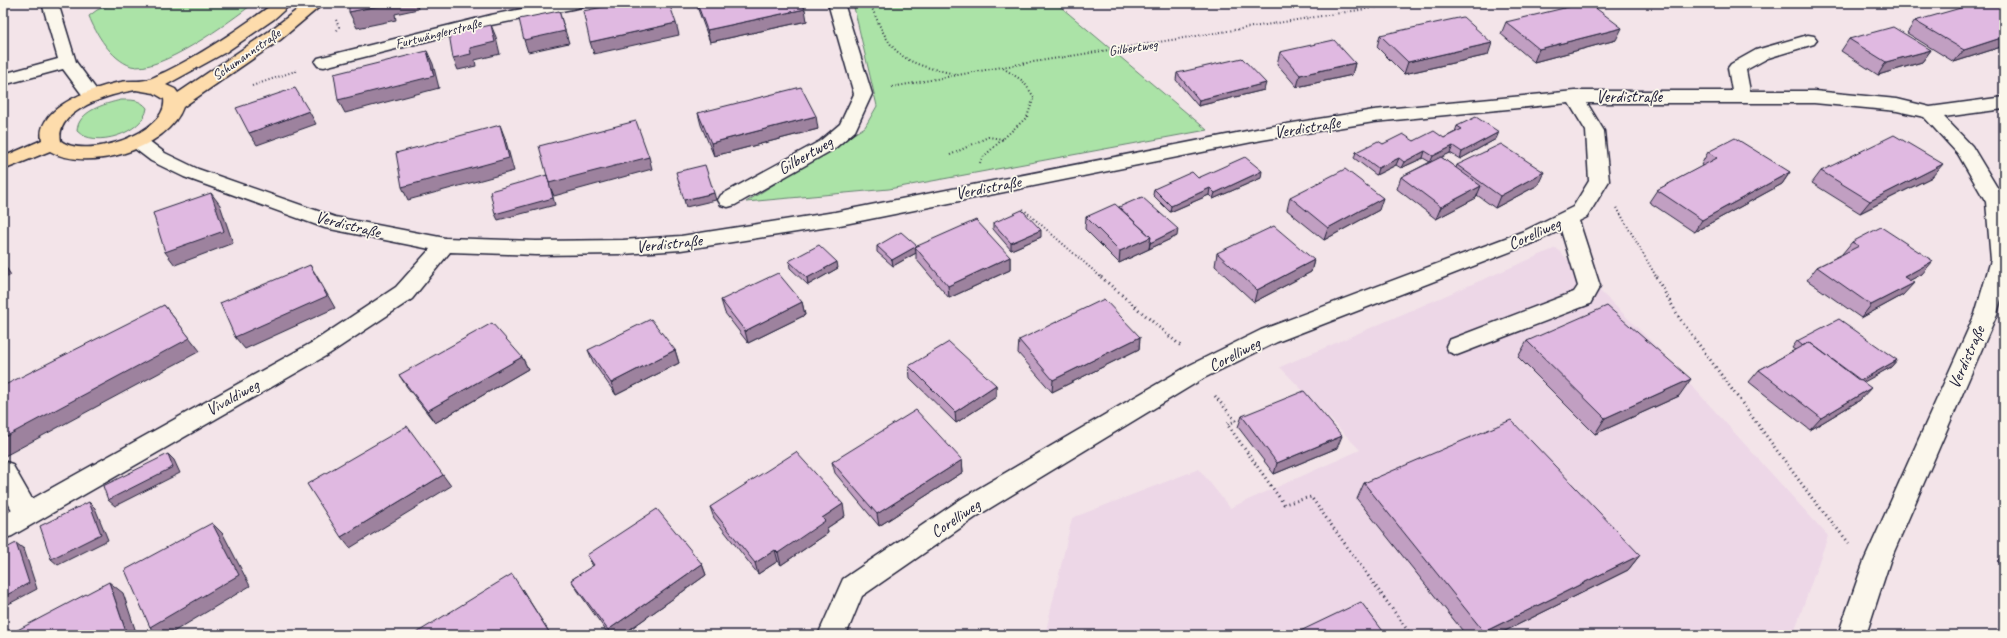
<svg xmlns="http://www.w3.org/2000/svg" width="2007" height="638" font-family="Caveat,sans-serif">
  <rect width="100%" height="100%" fill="#f3e4e9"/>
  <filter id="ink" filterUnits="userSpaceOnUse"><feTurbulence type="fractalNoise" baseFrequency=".025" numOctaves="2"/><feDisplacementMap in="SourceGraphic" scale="8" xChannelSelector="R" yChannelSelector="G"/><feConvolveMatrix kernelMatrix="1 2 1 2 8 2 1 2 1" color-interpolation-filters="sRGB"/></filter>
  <g filter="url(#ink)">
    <path fill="#edd7e7" d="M1556 248 1655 345 1828 536 1793 635H1045L1072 518 1199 469 1230 508 1360 450 1280 367Z"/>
    <path fill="#abe3a7" stroke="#668271" d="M114 3H254C232 20 158 75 131 66 111 59 96 34 89 16L97 10Z
      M853 3H1056L1207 130 889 189 746 202 865 127 877 106Z
      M121 100C131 100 140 99 147 108 144 133 94 149 77 131 78 111 104 104 121 100Z"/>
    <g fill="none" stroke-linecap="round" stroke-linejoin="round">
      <defs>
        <path id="minor" d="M42 3H58L76 62 101 96 98 100 92 101 86 100 63 69 3 85V74L58 59Z
          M552 3H585L583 6 577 8 491 25 324 67 318 66 315 62 318 58 491 15Z
          M828 3H844L872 94 855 131 834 149 735 205 728 207 721 205 718 200 721 195 820 141 840 124 854 94Z
          M1808 35 1814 36 1817 40 1814 44 1768 58 1746 70 1750 91H1814L1897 99 1930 107 2004 97V109L1944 117 1972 146 2004 199V288L1997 314 1890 561 1866 635H1838L1864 561 1975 314 1991 260 1986 202 1958 154 1924 117 1897 111 1814 103H1587L1604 131 1609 181 1587 217 1579 221 1600 286 1590 304 1457 355 1449 352 1446 346 1449 340 1574 292 1578 286 1561 230 1538 241 1277 342 1204 378 982 513 862 596 846 635H818L843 579 964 497 1188 366 1261 330 1524 231 1573 207 1589 181 1586 131 1569 103 1374 122 1262 140 835 226 681 250 623 254 536 255 450 252 412 299 329 354 12 536 3 539V515L12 510 3 494V461L12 464 32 499 313 342 396 287 430 249 325 228 184 177 151 161 130 145 128 141 130 137 137 135 144 137 165 153 198 169 335 217 445 238 536 241 623 240 681 236 835 212 1262 128 1374 110 1575 91H1732L1728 68 1731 64 1756 50Z"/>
        <path id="major" d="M274 3H292L274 19 226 52 166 85 175 89 178 93 268 32 306 3H324L280 40 183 107C168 149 87 173 50 151L3 170V157L42 140C35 107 97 86 121 82 129 80 138 82 146 80 152 79 159 74 165 72 204 53 239 29 274 3ZM136 90 154 93 164 99C169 133 85 160 61 141 54 110 113 93 136 90Z"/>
      </defs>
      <use href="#minor" stroke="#22223b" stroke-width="3"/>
      <use href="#major" stroke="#22223b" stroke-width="3"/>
      <path stroke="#22223b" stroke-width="2" stroke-dasharray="1 2.5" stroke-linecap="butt" d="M870 3C891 56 901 63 956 74
        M336 20 339 27 336 32
        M252 86 298 70
        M892 87 1002 67 1403 3
        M950 155 988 137 1003 139
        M980 163 982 158 1027 117 1034 97 1023 81 1003 68
        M1617 208 1657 278
        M1023 209 1102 278"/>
      <path stroke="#22223b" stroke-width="3" stroke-dasharray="1 3.5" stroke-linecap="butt" d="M1101 277 1182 347
        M1656 277 1680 319 1812 498 1849 543
        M1215 396 1236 421 1227 424 1284 504 1311 497 1411 635"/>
      <use href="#minor" fill="#fbf7ec" fill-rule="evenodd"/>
      <use href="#major" fill="#fddcac" fill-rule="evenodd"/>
    </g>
    <path fill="#c19fc2" stroke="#22223b" d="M696 3H802L807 21 710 42 699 12Z
      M2004 3V46L1954 62 1907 33 1915 21Z
      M1506 22 1616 40 1534 62 1501 34Z
      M1380 35 1488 55 1404 74 1377 47Z
      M1849 39 1931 50 1922 62 1878 75 1841 51Z
      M1280 52 1355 63 1352 75 1297 87 1277 64Z
      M1177 73 1264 90 1198 106 1176 80Z
      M698 113 818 129 714 156 701 125Z
      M1457 126 1496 139 1460 159 1450 153 1441 157 1456 168 1457 165 1538 185 1495 208 1477 195 1476 198 1436 219 1397 189 1401 177 1430 162 1423 158 1401 168 1396 165 1376 175 1354 158 1356 152 1383 144 1444 138 1455 132Z
      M1708 152 1790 172 1782 184 1694 232 1649 202 1657 190 1703 166 1701 165Z
      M1821 171 1932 177 1860 213 1812 183Z
      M1198 178H1261L1213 199 1209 195 1170 212 1153 195 1154 189Z
      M1290 197 1379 210 1324 240 1287 210Z
      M1119 207 1177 236 1119 263 1085 229 1086 217Z
      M993 223 1041 237 1011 250 993 229Z
      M1852 242 1922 274 1910 280 1903 295 1861 318 1807 280 1817 267 1843 254H1842Z
      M877 246H917L1010 257V270L949 298 916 259V253L893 266 877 252Z
      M1217 253 1314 260 1311 272 1254 302 1215 266Z
      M789 261 838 268 808 285 790 268Z
      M721 300 802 302 805 315 748 343 725 313Z
      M1140 337 1139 349 1052 392 1018 353 1019 340Z
      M1527 341 1679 396 1595 434 1518 357Z
      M1797 341 1897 360 1891 367 1863 382 1860 400 1810 430 1749 382 1759 370 1795 350 1792 348Z
      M588 350H675L679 363 616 395 593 362Z
      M522 357 528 369 435 423 407 387 399 375Z
      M909 366 996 385V397L956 423 910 378Z
      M1242 416 1337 448 1274 474 1238 427Z
      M962 460 963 472 879 526 835 473 832 462Z
      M1364 483 1640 555 1628 570 1497 635H1466L1357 499Z
      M710 507 845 516 827 528 828 533 781 565 778 561 758 574 714 518Z
      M587 555 702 564 706 575 622 635H609L578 591 571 580 593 566Z
      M2004 555V566L1997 561Z"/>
    <path fill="#9d829e" stroke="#22223b" d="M388 3H423L417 4 418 9 395 14 396 20 357 28 349 12Z
      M805 9 807 21 710 42 707 30Z
      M559 11 569 43 528 52 524 40Z
      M676 23 679 35 594 54 590 42Z
      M491 25 496 37 500 54 475 60 476 66 458 70 453 58 470 48Z
      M1622 28 1616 40 1534 62 1539 49Z
      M2004 37V46L1954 62 1964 50Z
      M1492 43 1488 55 1404 74 1408 62Z
      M1931 50 1922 62 1878 75 1886 62Z
      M427 51 433 64 439 88 345 113 338 100Z
      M1355 63 1352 75 1297 87 1300 75Z
      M1266 83 1264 90 1198 106 1199 100Z
      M309 111 316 124 257 145 249 133Z
      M816 116 818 129 714 156 711 143Z
      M500 125 505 138 514 171 408 200 402 187Z
      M1499 132 1496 139 1460 159 1462 152Z
      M1453 146 1450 153 1430 163 1433 156Z
      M1425 151 1423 158 1401 168 1404 162Z
      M649 157 652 169 554 196 551 189 555 205 498 220 495 214 547 175Z
      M1399 158 1396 165 1376 175 1378 168Z
      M1943 164 1932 177 1860 213 1870 201Z
      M1262 171 1261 178 1213 199 1215 193Z
      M1544 172 1538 185 1495 208 1500 196Z
      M1790 172 1782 184 1694 232 1702 220Z
      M1481 186 1476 198 1436 219 1441 207Z
      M1210 188 1209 195 1170 212 1171 206Z
      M211 193 220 205 233 243 175 265 165 252Z
      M714 193 716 200 686 207 684 200Z
      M1383 198 1379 210 1324 240 1328 228Z
      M1178 229 1177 236 1149 249 1150 243Z
      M1041 230V237L1011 250V243Z
      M1151 237 1149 249 1119 263 1120 251Z
      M915 247 916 253 893 266 892 260Z
      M1010 257V270L949 298 948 286Z
      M1314 260 1311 272 1254 302 1257 290Z
      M1933 261 1922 274 1894 289 1904 277Z
      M837 262 838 268 808 285 807 278Z
      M3 263 11 275 3 279Z
      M310 265 318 278 335 308 245 349 235 337Z
      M1914 283 1903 295 1861 318 1871 305Z
      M802 302 805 315 748 343 745 331Z
      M164 305 200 351 3 457V438Z
      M1140 337 1139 349 1052 392 1053 380Z
      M675 350 679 363 616 395 611 383Z
      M522 357 528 369 435 423 427 411Z
      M1897 360 1891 367 1848 391 1854 384Z
      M1691 379 1679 396 1595 434 1605 418Z
      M996 385V397L956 423 955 412Z
      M1871 388 1860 400 1810 430 1821 418Z
      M1342 436 1337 448 1274 474 1277 463Z
      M168 454 174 460 180 473 115 506 108 500Z
      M962 460 963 472 879 526 877 514Z
      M443 475 451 486 350 548 341 537Z
      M89 502 95 508 108 540 58 565 51 559Z
      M843 504 845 516 827 528 828 533 781 565 778 553 822 518Z
      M212 523 223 534 250 586 168 635H160L150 627Z
      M16 543 24 549 37 589 3 607V597Z
      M775 550 778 561 758 574 755 563Z
      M1640 555 1628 570 1497 635H1482L1484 632Z
      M702 564 706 575 622 635H610L608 630Z
      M109 582 123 593 137 635H127Z
      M522 589 551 635H546Z"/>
    <path fill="#e0b9e1" stroke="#22223b" d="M349 3H388V4L349 12Z
      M623 3H669L676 23 590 42 583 11Z
      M697 3H802L805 9 707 30Z
      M1585 3H1589L1622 28 1539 49 1506 22Z
      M1978 3H2004V37L1964 50 1915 21Z
      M559 11 565 31 524 40 519 19Z
      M1463 17 1492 43 1408 62 1380 35Z
      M491 25 495 42 470 48 471 54 453 58 449 34Z
      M1893 27 1931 50 1886 62 1849 39Z
      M1334 40 1355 63 1300 75 1280 52Z
      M427 51 434 76 338 100 334 74Z
      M1242 58 1266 83 1199 100 1177 73Z
      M801 87 816 116 711 143 698 113Z
      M295 88 309 111 249 133 236 108Z
      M1476 117 1499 132 1462 152 1453 146 1433 156 1425 151 1404 162 1399 158 1378 168 1356 152 1378 141 1383 144 1403 134 1414 141 1434 131 1444 138 1462 129 1457 126Z
      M636 121 649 157 549 183 539 146Z
      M500 125 509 158 402 187 396 153Z
      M1894 135 1943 164 1870 201 1821 171Z
      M1735 138 1790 172 1702 220 1657 190 1717 158 1708 152Z
      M1501 144 1544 172 1500 196 1457 165Z
      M1245 157 1262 171 1215 193 1210 188 1171 206 1154 189 1192 172 1198 178Z
      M1441 157 1481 186 1441 207 1401 177Z
      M705 165 714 193 684 200 676 172Z
      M1345 169 1383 198 1328 228 1290 197Z
      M547 175 553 198 495 214 490 191Z
      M211 193 224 231 165 252 153 213Z
      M1142 197 1178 229 1150 243 1151 237 1119 207Z
      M1115 204 1151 237 1120 251 1086 217Z
      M1022 210 1041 230 1011 243 993 223Z
      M976 220 1010 257 948 286 915 247Z
      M1274 226 1314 260 1257 290 1217 253Z
      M1881 227 1933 261 1904 277 1914 283 1871 305 1817 267 1859 246 1852 242Z
      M901 232 917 246 892 260 877 246Z
      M819 245 837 262 807 278 789 261Z
      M310 265 327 296 235 337 220 303Z
      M778 273 802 302 745 331 721 300Z
      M1104 299 1140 337 1053 380 1019 340Z
      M164 305 190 338 3 438V386Z
      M1607 306 1691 379 1605 418 1527 341Z
      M651 319 675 350 611 383 588 350Z
      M1839 319 1897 360 1860 381 1809 342 1803 346 1797 341Z
      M492 323 522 357 427 411 399 375Z
      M949 342 996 385 955 412 909 366Z
      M1809 342 1871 388 1821 418 1759 370Z
      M1304 391 1342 436 1277 463 1242 416Z
      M916 410 962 460 877 514 832 462Z
      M1511 420 1640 555 1484 632 1364 483Z
      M407 426 443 475 341 537 307 484Z
      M796 452 843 504 822 518 825 521 778 553 775 550 755 563 710 507Z
      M168 454 173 467 108 500 103 486Z
      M89 502 101 534 51 559 40 526Z
      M657 509 702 564 608 630 571 580 594 565 587 555Z
      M212 523 239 575 150 627 125 570Z
      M16 543 29 583 3 597V550Z
      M512 574 549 632 546 635H413Z
      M109 582 127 635H8Z
      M1361 602 1386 635H1292Z"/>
  </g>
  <g text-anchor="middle" stroke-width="3.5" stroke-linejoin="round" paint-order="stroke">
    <g font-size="14" fill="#22223b" stroke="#fbf7ec">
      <text transform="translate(438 33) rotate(-14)" y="5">Furtwänglerstraße</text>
      <text transform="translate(1133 47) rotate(-9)" y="5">Gilbertweg</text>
      <text transform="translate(246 54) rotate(-35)" y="5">Schumannstraße</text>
    </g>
    <g font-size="17" fill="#22223b" stroke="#fbf7ec">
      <text x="1629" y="102">Verdistraße</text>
      <text transform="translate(1307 127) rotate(-9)" y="6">Verdistraße</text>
      <text transform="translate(805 155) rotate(-30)" y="6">Gilbertweg</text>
      <text transform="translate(988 187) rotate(-11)" y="6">Verdistraße</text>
      <text transform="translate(348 224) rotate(14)" y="6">Verdistraße</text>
      <text transform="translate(1534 233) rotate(-24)" y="6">Corelliweg</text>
      <text transform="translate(669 243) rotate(-6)" y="6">Verdistraße</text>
      <text transform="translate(1234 354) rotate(-27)" y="6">Corelliweg</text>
      <text transform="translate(1966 357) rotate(-66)" y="6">Verdistraße</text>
      <text transform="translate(232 397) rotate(-29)" y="6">Vivaldiweg</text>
      <text transform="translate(955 518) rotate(-34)" y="6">Corelliweg</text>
    </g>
  </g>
  <rect width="2007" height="638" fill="none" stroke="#fbf7ec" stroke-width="16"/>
  <rect x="8" y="8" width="1991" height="622" fill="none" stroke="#22223b" stroke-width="1.5" filter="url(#ink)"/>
</svg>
